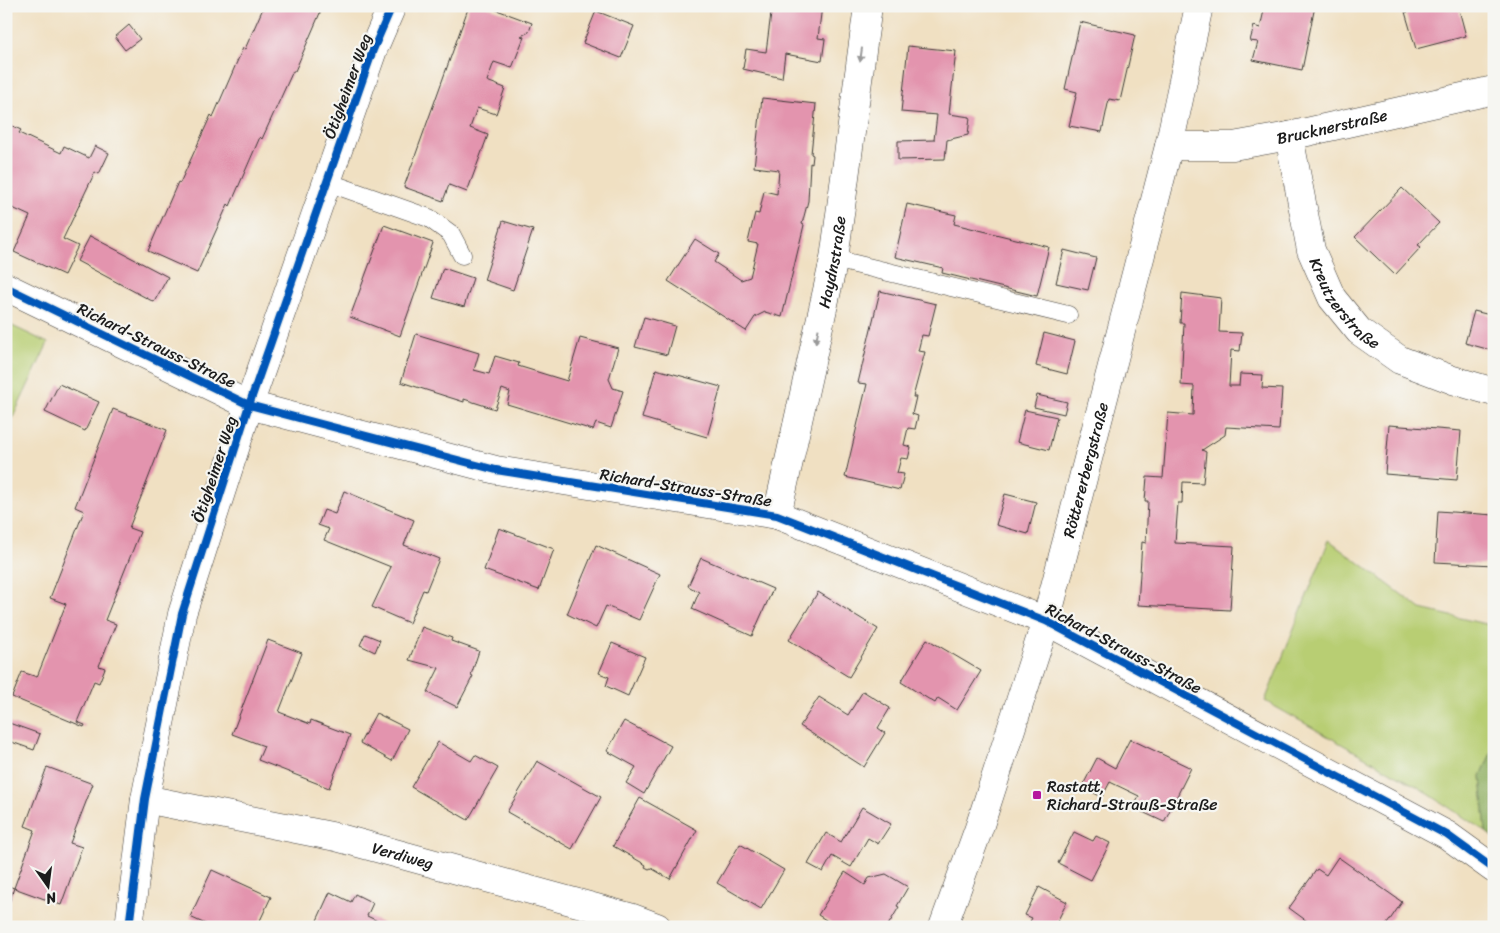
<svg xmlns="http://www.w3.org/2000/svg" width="1500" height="933" font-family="Sriracha,sans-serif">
  <rect width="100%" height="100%" fill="#f6f6f2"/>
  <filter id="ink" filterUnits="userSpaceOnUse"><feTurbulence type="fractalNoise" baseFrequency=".02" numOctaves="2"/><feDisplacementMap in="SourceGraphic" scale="10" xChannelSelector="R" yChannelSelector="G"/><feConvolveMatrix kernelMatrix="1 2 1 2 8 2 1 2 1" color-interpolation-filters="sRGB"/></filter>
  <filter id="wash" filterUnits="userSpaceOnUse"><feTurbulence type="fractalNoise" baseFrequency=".0096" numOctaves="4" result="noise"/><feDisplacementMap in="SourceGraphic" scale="20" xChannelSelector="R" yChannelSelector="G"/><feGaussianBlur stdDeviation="1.12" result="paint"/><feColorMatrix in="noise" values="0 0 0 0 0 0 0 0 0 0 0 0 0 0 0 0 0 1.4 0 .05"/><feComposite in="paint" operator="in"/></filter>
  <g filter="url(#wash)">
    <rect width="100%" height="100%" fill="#f0e0c2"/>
    <path fill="#b8ce73" stroke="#6a7548" d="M6 323 48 343 6 432Z
      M1329 540 1421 609 1494 626V746L1481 776 1486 832 1418 787 1265 701Z"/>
    <path fill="#92b165" stroke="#576640" d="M1494 746V838L1486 832 1481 776Z"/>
    <g id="blocks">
      <path fill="#e394ae" d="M264 6H323L295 71H293L262 139 260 137 230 206 228 204 197 273 148 251 178 182 180 183 211 115 213 117 243 48 245 49Z
        M469 6H486L532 23 529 32 521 36 524 37 512 68 494 62 487 81 505 88 496 114 477 108 470 128 488 135 467 192 449 185 443 201 404 187Z
        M772 6H822L818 38 825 39 822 61 785 54 782 78 743 69 746 49 766 52Z
        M1265 6H1315L1302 70 1253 60 1258 42 1250 41 1254 26 1260 28Z
        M1406 6H1458L1466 36 1416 49 1405 12H1408Z
        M596 11 634 26 621 58 583 43Z
        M1080 22 1135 35 1120 101 1109 99 1102 132 1069 126 1077 92 1065 89Z
        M129 25 140 39 125 50 115 37Z
        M908 46 956 51 949 114 970 117 968 135 947 140 945 159 898 160V141L934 140 937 115 901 112Z
        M762 98 816 104 811 154 813 155 812 164 810 163 808 201 802 224 804 225 782 317 765 312 755 317 746 331 668 281 695 239 719 254 714 262 741 280 750 277 758 244 748 242 755 213 759 214 764 191 777 194 779 170 754 167Z
        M6 123 21 130 19 133 61 153 64 146 89 158 95 146 109 153 99 174 95 172 63 239 78 246 64 275 14 252 30 216 6 205Z
        M1402 188 1439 223 1418 245 1421 247 1395 275 1355 237Z
        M907 204 956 215 954 224 1049 247 1037 296 942 273 943 268 895 257Z
        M503 221 533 230 513 290 484 280Z
        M384 225 433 243 400 336 350 317Z
        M90 236 168 277 154 302 77 261Z
        M1064 250 1096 258 1088 290 1056 283Z
        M443 268 473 278 464 307 433 298Z
        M880 291 936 304 928 336 922 335 918 351 925 352 913 397H916L912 414 918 416 915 429 908 428 904 445 911 447 908 459 901 458 897 473 904 474 900 490 845 477 867 384 858 383Z
        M1182 293 1221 298 1219 332 1242 333 1240 351 1231 350 1229 386H1239L1240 374 1263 375 1262 388 1282 389 1279 430 1226 427 1225 435 1202 450 1206 452 1203 483 1183 482 1182 503H1178L1175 543 1234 546 1230 610 1138 605 1142 542 1146 543 1148 501H1145L1147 477 1163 478 1168 413 1193 415 1194 386 1181 385 1184 323H1180Z
        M1474 311 1494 316V351L1465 343Z
        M644 317 675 326 667 355 635 347Z
        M1044 333 1075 341 1067 374 1036 366Z
        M416 334 479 353 474 370 489 374 495 356 519 363 518 366 567 381 580 338 618 348 609 379 613 388 623 391 611 428 596 423 593 430 507 404 510 392 502 389 495 409 464 399V402L401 382Z
        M656 369 721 387 707 437 642 418Z
        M59 384 99 402 85 431 45 412Z
        M1037 395 1067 402 1064 414 1034 407Z
        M113 409 167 430 129 528 140 532 105 620 116 624 99 666 105 668 99 683 94 681 77 722 85 725 84 727 12 697 22 672 37 677 66 604 50 598 84 511 75 507Z
        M1025 410 1057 417 1049 450 1017 442Z
        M1389 425 1461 431 1457 480 1385 474Z
        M344 491 414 520 404 545 439 559 426 591 423 590 409 623 372 607 391 567 324 540 329 529 318 525 324 510 335 514Z
        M1005 494 1036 502 1028 534 996 525Z
        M1438 511 1494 515V565L1435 562Z
        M499 528 554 549 539 590 484 570Z
        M596 545 660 574 639 620 606 606 596 628 567 614Z
        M701 558 773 589 752 636 692 609 699 592 688 586Z
        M818 592 878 629 849 677 789 640Z
        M422 627 452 638 451 641 479 651 471 675 473 676 457 707 427 692 439 668 409 660Z
        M365 634 380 640 375 652 360 645Z
        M927 639 981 671 957 710 938 698 935 703 901 682Z
        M268 640 302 653 279 712 310 724 311 720 350 735 329 788 258 760 264 746 232 734Z
        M612 643 645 657 628 696 606 686 609 677 599 673Z
        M863 691 890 708 878 728 885 733 864 767 800 726 819 697 848 715Z
        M376 713 408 729 392 761 360 743Z
        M624 721 671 746 644 794 626 783 636 767 607 751Z
        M9 723 40 734 34 750 6 740V729Z
        M1130 739 1191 768 1164 822 1134 808 1139 796 1110 782 1102 797 1082 787 1097 758 1115 768Z
        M438 742 471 761 475 755 498 768 468 820 411 787Z
        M537 761 601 797 572 849 507 812Z
        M47 767 93 784 70 843 82 847 61 905 14 888 35 830 25 826Z
        M640 798 697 830 670 879 651 868 649 869 645 867 646 865 613 846Z
        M862 807 891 824 878 844 868 838 851 867 832 856 823 872 808 864 826 833 841 842Z
        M1074 832 1093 841 1096 836 1110 843 1091 880 1058 863Z
        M740 844 784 870 761 909 717 883Z
        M1338 857 1402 902 1385 927H1315L1289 908 1317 869 1326 875Z
        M212 870 271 897 257 927H212L190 917Z
        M845 872 865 885 869 878 886 874 908 887 897 906 899 907 887 927H837L818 915Z
        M6 885 14 888 7 909H6Z
        M1039 887 1067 902 1056 924 1061 927H1027L1032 918 1025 915Z
        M330 892 351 902 355 894 373 903 367 916 386 925V927H314Z"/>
    </g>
  </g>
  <g filter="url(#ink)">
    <use href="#blocks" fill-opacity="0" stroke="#3c3935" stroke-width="1"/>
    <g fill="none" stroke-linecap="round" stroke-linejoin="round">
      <defs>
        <path id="service" d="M327 182 429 218 451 234 462 255
          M834 259 1068 315"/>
        <g id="minor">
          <path id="s1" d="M1289 136 1311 250 1332 298 1359 331 1400 360 1453 380 1494 392"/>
          <path id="s2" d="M1169 146H1233L1289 136 1494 90"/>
          <path d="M6 287 249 405 496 470 777 515 1046 621 1447 835 1494 869"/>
          <path id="s3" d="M777 515 834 259 868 6"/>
          <path id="s4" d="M145 799 336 837 633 918 657 927"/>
          <path d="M129 927 145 799 182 614 249 405 373 50 392 6"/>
          <path id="s5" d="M943 927 979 828 1046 621 1169 146 1199 6"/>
        </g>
      </defs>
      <use href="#service" stroke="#3c3935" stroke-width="19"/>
      <use href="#minor" stroke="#3c3935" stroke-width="29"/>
      <use href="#service" stroke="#fff" stroke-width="18"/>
      <use href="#minor" stroke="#fff" stroke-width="28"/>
      <defs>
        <path id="cycleway" d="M6 287 249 405 496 470 777 515 1046 621 1447 835 1494 869
          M129 927 145 799 182 614 249 405 373 50 392 6"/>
      </defs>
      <use href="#cycleway" stroke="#f6f6f2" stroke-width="11"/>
      <use href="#cycleway" stroke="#0057b8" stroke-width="8"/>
    </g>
    <defs><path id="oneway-solid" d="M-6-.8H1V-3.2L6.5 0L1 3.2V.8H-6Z" transform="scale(1.25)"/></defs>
    <g fill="#999">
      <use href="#oneway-solid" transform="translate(861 55) rotate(98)"/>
      <use href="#oneway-solid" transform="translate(817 336) rotate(102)"/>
    </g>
  </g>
  <rect fill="#b5179e" stroke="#f6f6f2" stroke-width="2" x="1032" y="790" width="10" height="10" rx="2.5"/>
  <g text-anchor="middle" stroke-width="4.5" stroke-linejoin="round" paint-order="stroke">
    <g font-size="16" fill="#1c1c1c" stroke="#f6f6f2">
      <text transform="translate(347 86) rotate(-70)" y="6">Ötigheimer Weg</text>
      <text dy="6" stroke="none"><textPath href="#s2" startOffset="165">Brucknerstraße</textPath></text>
      <text dy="6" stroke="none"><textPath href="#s3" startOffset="259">Haydnstraße</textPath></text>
      <text dy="6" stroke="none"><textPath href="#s1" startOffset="180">Kreutzerstraße</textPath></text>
      <text transform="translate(157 345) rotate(26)" y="6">Richard-Strauss-Straße</text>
      <text transform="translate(214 469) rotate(-72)" y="6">Ötigheimer Weg</text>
      <text dy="6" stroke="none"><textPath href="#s5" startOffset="479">Röttererbergstraße</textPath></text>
      <text transform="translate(686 487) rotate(9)" y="6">Richard-Strauss-Straße</text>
      <text transform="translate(1124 648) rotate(28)" y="6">Richard-Strauss-Straße</text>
      <text dy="6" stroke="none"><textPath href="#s4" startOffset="264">Verdiweg</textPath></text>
    </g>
    <g font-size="16" fill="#1c1c1c" stroke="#f6f6f2" text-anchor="start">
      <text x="1047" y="792">Rastatt,<tspan x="1047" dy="18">Richard-Strauß-Straße</tspan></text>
    </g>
  </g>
  <rect width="1500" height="933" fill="none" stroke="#f6f6f2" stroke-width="25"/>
  <g transform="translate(48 886) rotate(166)" stroke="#f6f6f2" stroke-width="4" paint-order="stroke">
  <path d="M0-4L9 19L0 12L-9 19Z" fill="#1c1c1c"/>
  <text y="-8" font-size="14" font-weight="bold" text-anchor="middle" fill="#1c1c1c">N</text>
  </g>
</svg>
